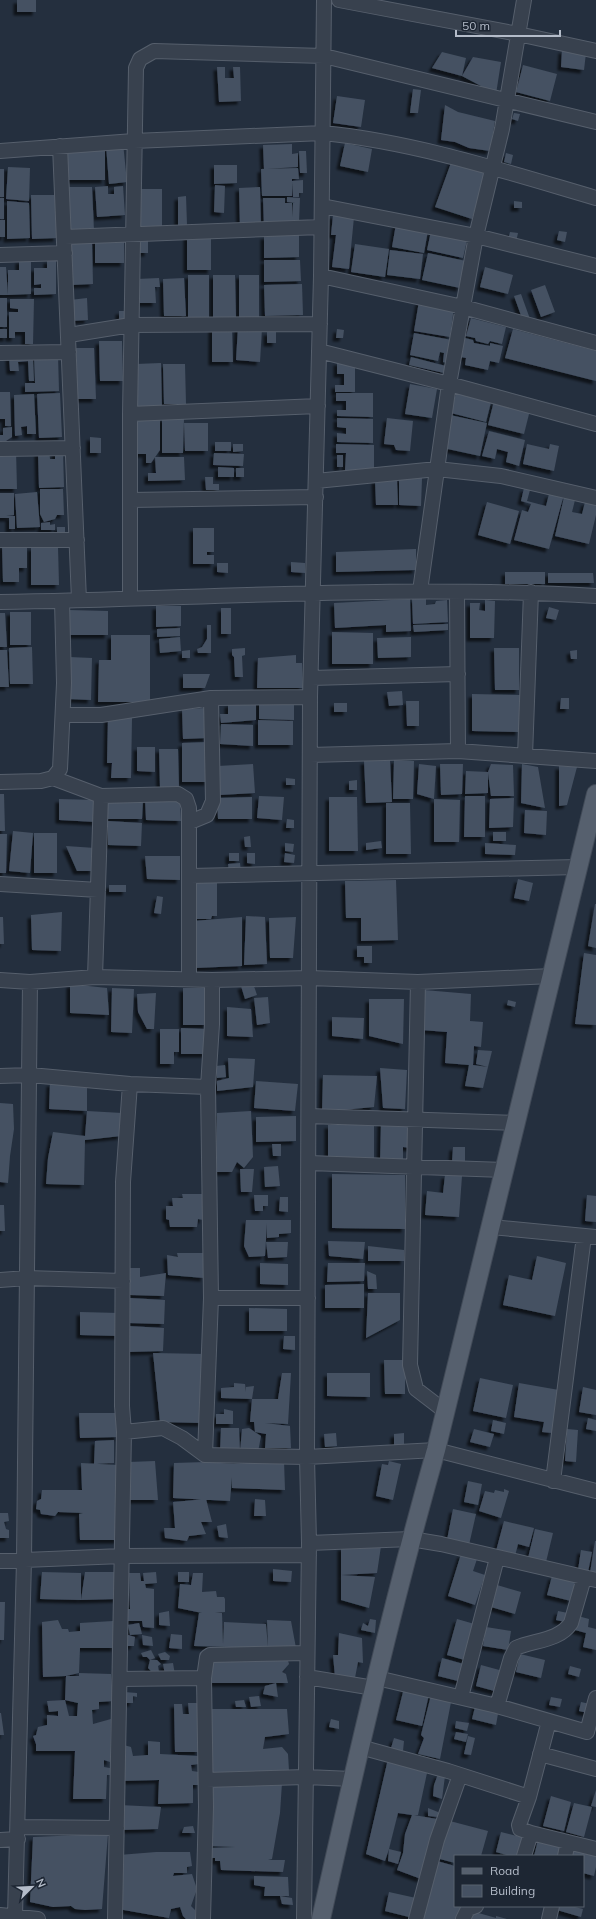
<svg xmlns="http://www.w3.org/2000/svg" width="596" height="1919" font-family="Mulish,sans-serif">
  <defs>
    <filter id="shadow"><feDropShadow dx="-3.5" dy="3.5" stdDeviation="1" flood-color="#0009"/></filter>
  </defs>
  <rect width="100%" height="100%" fill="#242f3e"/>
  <path fill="#455162" filter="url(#shadow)" d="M17 0H36V12H17Z
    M562 50 586 53 584 70 561 67Z
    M442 52 466 58 462 76 432 68Z
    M473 57 501 62 496 94 462 76Z
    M523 65 557 74 550 101 516 92Z
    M217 67H225V78H234L233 67H240L241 101 219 102Z
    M413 89 421 90 418 113H410Z
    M337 96 365 100 361 127 333 123Z
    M445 105 458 112 495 121 490 151 469 148 455 142 441 140Z
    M514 113 520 114 518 121 512 119Z
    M123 143 127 182 109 184 106 145Z
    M345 143 372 149 368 172 340 166Z
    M292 144V154L298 153V167L264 169 263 145Z
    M105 147V180H67V148Z
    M299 151H306L307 173H300Z
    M506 153 513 155 511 164 504 162Z
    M452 160 486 172 472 219 435 207Z
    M214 165H237V183L214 184Z
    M8 167 30 168 29 201 6 199Z
    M298 168 299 179H292V181L303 180V193H299V197H293L292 182V196H262L261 169Z
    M0 169H4V197H0Z
    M215 185 225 186 224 213 214 212Z
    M108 186V194H114V187L123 186 125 215 97 217 95 187Z
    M68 187H92L94 231 69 232Z
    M260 187 261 228H240L239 188Z
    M137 189H162V229L137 228Z
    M31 195H56L57 238 32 239Z
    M186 196 187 225H178V197Z
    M287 197 300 198 299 222 264 228 263 198H285V203H292V217L293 203H295L287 202Z
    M0 198H4V219H0Z
    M7 201 29 203 30 238 7 239Z
    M514 201 522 202V208H514Z
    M333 215 354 217 349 269 332 267 336 235H331Z
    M0 220H5V237H0Z
    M396 224 428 230 424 253 392 247Z
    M431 231 467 240 463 258 427 250Z
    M559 231 567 232 565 242 557 240Z
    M510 232 518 233 516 242 508 240Z
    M187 234H211V270H187Z
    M299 235V257L264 258V236Z
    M95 239H124V263H95Z
    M138 240H148V253H138Z
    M69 241H92L93 284 71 285Z
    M355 244 389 249 385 277 351 272Z
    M390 250 423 254 420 279 387 275Z
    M428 253 466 261 460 288 422 280Z
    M19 260H31V294L8 295V270H19Z
    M47 260H56V294L34 295V288H41V284L34 285V268H47Z
    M264 260H300L301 281 264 282Z
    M0 267H6L8 295H0Z
    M485 267 513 275 508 294 480 287Z
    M188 275H209V318H188Z
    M213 275H235L236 318H213Z
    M239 275H259V319H239Z
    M159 278 160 287H155L156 303H138L137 279Z
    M184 278 186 316H164L163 279Z
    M302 284 303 315 265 316 264 285Z
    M545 285 555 312 541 317 531 290Z
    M521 294 530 319 523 321 514 296Z
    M0 298H7V327H0Z
    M87 298 88 320 71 321 70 300Z
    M10 299H34L33 344H25V332H15V338H9V312H18V309L10 308Z
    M419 301 454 307 450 337 414 331Z
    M119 311H128V321H119Z
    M471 318 506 327 502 344 490 341 488 344 476 341 475 338 466 336Z
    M238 327 262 328 260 362 236 360Z
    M212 328H232L233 362H212Z
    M0 329H7V338H0Z
    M337 329 344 330 343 338H336Z
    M513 329 596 351V381L505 358Z
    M267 332H276V343H267Z
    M414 333 452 340 447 363 443 362 444 353 440 352 438 361 410 355Z
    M465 338 473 340 474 343 490 346V343L503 346 499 363 490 361 488 370 465 365 466 358 461 357Z
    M99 341H122L123 381H100Z
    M71 348H94L96 399H73Z
    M58 355 59 391 25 392V383H35L34 356Z
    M9 356 33 358 34 381H29L28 361 18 362 19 371H10Z
    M411 357 446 366 444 373 409 365Z
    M337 362H355V392H335V385H344V374H337Z
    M161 363 162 410H137L136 364Z
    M163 364H185L186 404H164Z
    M410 384 437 389 432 418 405 414Z
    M457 389 492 398 486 422 451 413Z
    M0 392H10L11 426H5V419H0Z
    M60 393 62 437 39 438 37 394Z
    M336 393H373V417L337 416V410H346V401H336Z
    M34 394 36 434H27V426L21 427 22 435 15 436 14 395Z
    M494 401 530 410 524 434 488 425Z
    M450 415 487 423 480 456 443 448Z
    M136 416 160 417V450L151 463H146V454H135Z
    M162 418H184L183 453H162Z
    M337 418 373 419V443L337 442V433L346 434V428L337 427Z
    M387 418 413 421 410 451 396 450 394 445 384 444Z
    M184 423H208V451H185Z
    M12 427V437L6 441H0V435H3V428Z
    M489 431 525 440 519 466 506 462 508 452 497 449 495 459 482 456Z
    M90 437 101 438V453H90Z
    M215 442H231V451H215Z
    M233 444H243V451L233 452Z
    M336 444 374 445V470H345L346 453H336Z
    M527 444 549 449 550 444 559 446 554 471 523 464Z
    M16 450 17 489H0V455Z
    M49 451 50 459H55V451H63L64 487 39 488 38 452Z
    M214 453 244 454 243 466 213 465Z
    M337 455H343V467H337Z
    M155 457H184L185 480 148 481V473H156Z
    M218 467 234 468V477H218Z
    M236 468H244V477H236Z
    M205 477H213V484H219V490H206Z
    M399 478H422L421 506 399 505Z
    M375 480H397L398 505H376Z
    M524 488 530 490 527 501 546 506 549 494 563 498 549 549 514 540 522 510 528 512 531 504 521 501Z
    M40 489H63L64 515H57L55 519 44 522 40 514Z
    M37 492 40 527 17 528 15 494Z
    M0 493H14V515L6 516H15V529H9V518H0Z
    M564 497 575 500 572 512 582 514 585 502 596 504V515L589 544 555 536Z
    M487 502 519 511 510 544 478 535Z
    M50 522V525L55 524V530H41V523Z
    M57 527H65V536H42V532H57Z
    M193 528H214V552H207V555H214V564H193Z
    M2 545 27 546V568H19V582H3Z
    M31 547H58L59 585H31Z
    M416 549V570L336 572V552Z
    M291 562 305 563V573L291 572Z
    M217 563H228V573L217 572Z
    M505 572H545V584H505Z
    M548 573H593L594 583H548Z
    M426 598V605L435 604 436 601 447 600 448 622 413 624 412 599Z
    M410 599 411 631 386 632V625L335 628 334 603Z
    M485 600 495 601 494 638H470V603H480L479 610 485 611Z
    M156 606H181V626L156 627Z
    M549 607 559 610 556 620 546 618Z
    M221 608H231V634H221Z
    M68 610 108 611V635H67Z
    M10 612H31V645H10Z
    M0 613H5L7 647H0Z
    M448 624V630L414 632 413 625Z
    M207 625H211V653H198L197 649 202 647 207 639Z
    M180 628V636L157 637V629Z
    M332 632 373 633V664H332Z
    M111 635H150V702H98L99 660H111Z
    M180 637 181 651 160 653 159 639Z
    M411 637V657L378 658 377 638Z
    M32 647 33 684H10L9 648Z
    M245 648V655L242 656 243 677H235L234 657 232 655V649Z
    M494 648H519V690H495Z
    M0 650H7L9 687H0Z
    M190 650V658H182V651Z
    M577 650V659H571L570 651Z
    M296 655V663H302L303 688H257L258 658Z
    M69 657 92 658 91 700 68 699Z
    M183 674H210L205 688H183Z
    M402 691 403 705 389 706 387 692Z
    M472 694 520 695 519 732 472 731Z
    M561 698H569V709H560Z
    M256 699V720L221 723 220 714H228V704Z
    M259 699H294V720L259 719Z
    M406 701H419V726H407Z
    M334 703H347V712H334Z
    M206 708 207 738 183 739 182 709Z
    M108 718H132L131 778H111L112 763H107Z
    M258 720 293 721V745H258Z
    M221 724 253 725V746L220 744Z
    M207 742 208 782H182V743Z
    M137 747H155V772L137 771Z
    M159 749H178L179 787 160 788Z
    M390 760 392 802 366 803 364 761Z
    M394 760 414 761 413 799H393Z
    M253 764 255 793 220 795 218 766Z
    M419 764 436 766 434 799 417 794Z
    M440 764H463L462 794 441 795Z
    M491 764 513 765 514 796H491L488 773V793L465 794 466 771 488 772Z
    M522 764 538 767 545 808 521 803Z
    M559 766 577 767 567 805 559 806Z
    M286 778 295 779V785H286Z
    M357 780V790H349V781Z
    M0 794H4L5 831H0Z
    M259 796 284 797 282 820 257 818Z
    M465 796H485V837H464Z
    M252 797V819H218L217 798Z
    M329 797H357L358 851H329Z
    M514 798 513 827 489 828 490 799Z
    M59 799 96 800V822L59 820Z
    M108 799 143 800 142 819H107Z
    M145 799 180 800 181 821 146 820Z
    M434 799 460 800 459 842H434Z
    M386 803H410L411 854H386Z
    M525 810 547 811 546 835 524 833Z
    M287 819 294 820V828H286Z
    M108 821 142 823 141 846 108 845Z
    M13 831 33 833 30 873 9 871Z
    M493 832H506V841H493Z
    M34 833H57V873H34Z
    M0 834H7L6 873H0Z
    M250 836 251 847H245L244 837Z
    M381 841 382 848 366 850V843Z
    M285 843 294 844 293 852 285 851Z
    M485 843 516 845 515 855 485 854Z
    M66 846 95 848 93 871H77Z
    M229 853H239V861H229Z
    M247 853H255V864L247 863Z
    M285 853 295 855 294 863 284 862Z
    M145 856H180V880L147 879Z
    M240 863 241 872 229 873 228 864Z
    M518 879 533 883 529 901 514 898Z
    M194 880H217V916H212L211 919H194Z
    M396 880 398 940 361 941V918H346L345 881Z
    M109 885H126V892H109Z
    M157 896 163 897 161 914 154 913Z
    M595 904H596V948L588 946Z
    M62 912 61 951 32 950 31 915Z
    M246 916 265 917 267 964 244 965Z
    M0 917H3L4 944H0Z
    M242 917V966L195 968 193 921Z
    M296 917 293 958H270L269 918Z
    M357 946H372V963H364V957H357Z
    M584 953 596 955V1025L575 1024Z
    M253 983 257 995 245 999 241 986Z
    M70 984 107 988 109 1015 70 1013Z
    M112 988 134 989 132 1033 111 1032Z
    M183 988H207V1025H183Z
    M424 990 471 994 470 1021 483 1022 481 1047 474 1046 473 1065 488 1067 483 1088 465 1086 469 1065 445 1063 447 1032 421 1030Z
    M156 993 154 1029H147L138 1012 137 994Z
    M268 997 270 1023 257 1025 254 998Z
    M369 999H404L403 1044 369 1036Z
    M508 1000 516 1002 515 1007 507 1005Z
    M227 1007 251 1009 253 1037 227 1036Z
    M332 1017 364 1018 363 1039 332 1036Z
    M181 1028 206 1029V1054H181Z
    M160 1029H179V1052H174V1064H160Z
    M478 1050 492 1051 488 1067 476 1064Z
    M228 1058 255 1059 253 1087 217 1091V1081L229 1078Z
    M225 1065 226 1077 217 1078 216 1066Z
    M380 1068 407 1070 405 1109 383 1108Z
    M323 1075 377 1076 374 1107 322 1112Z
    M256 1081 298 1084 295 1111 254 1108Z
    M50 1083 87 1087V1111L49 1109Z
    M0 1103 13 1104 14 1129 10 1156 8 1183 0 1182Z
    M87 1111 122 1113 121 1136 85 1140 84 1185 46 1184 48 1158 53 1132 85 1136Z
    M251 1111 253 1157 244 1168 237 1162 232 1172H216L217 1113Z
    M296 1116V1141L256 1142V1117Z
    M381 1121 411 1122V1148L403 1147V1165L380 1164Z
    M328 1125H374V1161H328Z
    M272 1144H281V1156H273Z
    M453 1147H465V1162H452Z
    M278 1166 280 1186 265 1187 264 1167Z
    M240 1169H254L252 1192H241Z
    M332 1174 405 1175V1229L332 1228Z
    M445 1175 462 1176 459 1217 425 1215 427 1191 443 1193Z
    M182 1194H203V1220L198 1219 197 1227H170L169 1220 166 1219V1206H173L172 1198H183Z
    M254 1195H268V1206H263V1211H255Z
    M587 1195 596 1196V1222L585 1221Z
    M280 1197H288V1212L279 1211Z
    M0 1205H4L5 1231H0Z
    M246 1220H291V1233L279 1234V1237L267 1238V1223L265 1256 249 1257 244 1246Z
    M328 1241 365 1242 363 1259 329 1256Z
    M266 1242H288L287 1257 268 1258Z
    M368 1246 404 1250V1261H368Z
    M177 1253H205L204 1278 168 1275 167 1255 178 1257Z
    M537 1256 566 1263 555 1316 503 1305 509 1275 532 1280Z
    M260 1263 288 1264V1285L260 1284Z
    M328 1263H365L364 1281 327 1282Z
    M127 1268H140V1277L166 1273 164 1296 130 1295Z
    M367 1271 376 1275 377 1289H368Z
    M364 1284V1308H325V1285Z
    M368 1293H400V1320L366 1338Z
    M130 1298 165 1300 164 1324 128 1323Z
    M249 1308 287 1309V1331H249Z
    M80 1312 119 1313V1336L80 1335Z
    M128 1326 164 1328 163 1351 128 1352Z
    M284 1336H295V1350L283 1349Z
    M153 1353 205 1354 202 1423 160 1422Z
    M384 1360H405V1394H385Z
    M282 1373H291L288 1424 265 1423 290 1426 291 1448H265L266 1434 255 1432 254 1422H250L252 1399H278Z
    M327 1373H370V1397L327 1396Z
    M480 1378 513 1385 506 1418 473 1411Z
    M234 1383 245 1384 246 1392V1387L254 1386 252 1399 221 1398V1388L234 1387Z
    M519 1383 559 1390 552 1433 542 1432 544 1422 514 1417Z
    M583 1387 596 1390V1415L579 1412Z
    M224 1409 233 1411V1424H216V1414H224Z
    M79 1413H116L118 1437 80 1438Z
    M588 1418 596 1420V1431L586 1429Z
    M493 1420 506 1423 504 1434 491 1431Z
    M221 1428H239L240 1452H220Z
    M249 1428 261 1436 258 1452H240L242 1429Z
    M474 1429 494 1434 490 1447 470 1442Z
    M567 1429 578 1430 576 1462 565 1461Z
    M336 1433 337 1446 325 1447 324 1434Z
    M404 1433V1446L394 1447V1434Z
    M114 1440V1463L94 1464 95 1441Z
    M155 1461 158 1500H129V1462Z
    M284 1461 285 1490 232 1488V1477L230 1501 173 1498 174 1463 206 1462 234 1464Z
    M389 1461 401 1464 393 1500 376 1496 382 1464 388 1465Z
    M81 1463 118 1465V1540H80L79 1514 83 1513 58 1512 55 1516 41 1514 40 1510 36 1509 37 1501 41 1499 42 1490H82Z
    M468 1481 482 1484 478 1505 464 1502Z
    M504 1489 509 1491 501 1518 479 1511 485 1491 494 1493 495 1490 504 1492Z
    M206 1499 212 1522H201L206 1534 189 1536 187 1541 165 1538 164 1528H175L173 1502Z
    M255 1499 265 1500 266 1516H254Z
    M453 1509 476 1514 469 1545 447 1540Z
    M0 1513H8L9 1521 4 1522 6 1529 9 1530V1538H0Z
    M504 1521 534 1528 529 1547 518 1544 515 1556 496 1551Z
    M226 1524 228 1538 219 1537 217 1526Z
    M535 1529 553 1533 546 1562 528 1558Z
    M595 1541H596V1574L590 1573Z
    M381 1546 377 1573 341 1575 375 1577 369 1608 341 1600V1547Z
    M581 1550 592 1552 588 1572 578 1570Z
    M461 1554 477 1559 473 1571 485 1575 475 1605 448 1596Z
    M273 1569 292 1571 291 1582 273 1581Z
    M42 1572 81 1573V1600L85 1572H118L117 1599 81 1600 40 1599Z
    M156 1572 157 1583 145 1584 146 1588 154 1589V1628L143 1627 142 1621H124L126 1609H130L129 1573H140L141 1581H144L143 1573Z
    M178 1572H189V1582H178Z
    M193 1573H203L202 1592 216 1591 217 1597H224L225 1599V1612L215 1613H222L223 1644 224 1622 266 1624 268 1648 194 1646 199 1613H202L178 1608 180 1584 191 1585Z
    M552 1576 575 1582 571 1601 547 1595Z
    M497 1585 521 1592 515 1614 491 1607Z
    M0 1602H5L4 1640H0Z
    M169 1611 170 1626 159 1625V1613Z
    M558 1611 568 1613 565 1622 556 1620Z
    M578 1616 589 1619 588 1627 596 1629V1650L583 1647 586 1633 575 1630Z
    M370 1619 376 1620 375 1633 361 1630 363 1623 368 1626Z
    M457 1619 478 1625 468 1661 447 1655Z
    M58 1620 62 1629H68L69 1632 80 1631V1623L113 1621 115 1648H80L79 1673 66 1676 43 1677 42 1622Z
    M267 1620 291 1621 296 1648H268Z
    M139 1623 142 1634 130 1635 128 1625Z
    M486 1627 511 1631 508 1650 483 1646Z
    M339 1633 362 1638 363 1663 358 1662 354 1683 335 1677 333 1655H338Z
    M125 1634 135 1637 134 1646H125Z
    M171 1634 182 1635V1649L169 1648Z
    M142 1635 152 1637 153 1646 143 1645Z
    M151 1650 155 1658 150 1660H157L161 1664 158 1666 159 1672 153 1673 148 1668 150 1660 147 1657H143L141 1653Z
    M165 1652 170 1656 169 1660H161L158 1654Z
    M520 1654 545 1660 541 1678 516 1672Z
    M287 1657 289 1664 282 1672 286 1674 288 1683H208L209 1658Z
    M442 1658 467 1665 462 1682 438 1676Z
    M173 1663 175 1675H165L163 1664Z
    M481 1665 503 1671 498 1692 476 1686Z
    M570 1666 581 1669 579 1677 568 1674Z
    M79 1673 111 1674 113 1701 99 1702V1709L92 1710 93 1724 111 1719 110 1762 104 1760V1767L110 1768V1775H107L106 1799H73L75 1751H36V1744L33 1736 36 1735 38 1727 47 1725V1715L58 1716V1711L49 1712 47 1701 65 1700 69 1716H77L78 1703 65 1700 66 1676H79Z
    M276 1683 278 1697 263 1694 265 1686Z
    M404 1688 429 1694 422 1726 396 1720Z
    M432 1691 452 1697 440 1759 418 1754 424 1738 421 1735Z
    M124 1692 137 1693V1697L133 1696V1703H123Z
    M259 1696 261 1706 251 1707 249 1697Z
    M551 1697 562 1699 560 1707 549 1705Z
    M244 1700 246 1707H236L235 1701Z
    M581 1702 590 1704 588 1713 579 1711Z
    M188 1703H198L199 1752H175L174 1704H182L183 1714H189Z
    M476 1703 499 1708 496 1725 472 1719Z
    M208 1709H287L289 1734 265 1737 263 1749 282 1747 288 1754 289 1771 209 1773Z
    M0 1713H1L4 1735H0Z
    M331 1719 339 1721V1729L329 1727Z
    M456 1721 469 1723 467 1731 455 1728Z
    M456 1732 468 1734 466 1742 454 1739Z
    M468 1736 475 1738 471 1755 464 1754Z
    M394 1738 404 1741 403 1751 391 1748Z
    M148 1741 160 1742V1754L198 1756 199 1764 191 1765 192 1771 199 1772 200 1785H193V1803L158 1804 159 1780 120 1781V1744L131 1747 133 1756 148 1755Z
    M388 1759 427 1773 418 1815H414L437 1819 432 1844 428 1845 421 1879 397 1870 403 1853 405 1834 412 1815 398 1813 389 1849 401 1852 398 1864 388 1861 389 1849 385 1861 366 1854Z
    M438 1774 445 1776 442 1799 433 1796 434 1785Z
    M282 1783 280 1813 272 1859 268 1860H285L283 1872 221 1870 220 1861H215V1858H207L208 1848 235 1847 208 1846 209 1786Z
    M596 1790V1807L591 1806Z
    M551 1796 571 1802 564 1831 543 1826Z
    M574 1803 592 1807 584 1837 566 1832Z
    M119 1805 161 1807 158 1829 120 1830Z
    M428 1808 438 1812V1817L428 1816Z
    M446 1820 488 1831 481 1856H455V1863L436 1858Z
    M193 1826 195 1833H182L184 1827Z
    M83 1831 108 1834 102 1909 85 1910 75 1909 71 1906 53 1907 30 1902 33 1837 81 1835Z
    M501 1832 525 1838 520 1856H510L496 1852Z
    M538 1840 562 1846 559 1856H534Z
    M574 1845 596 1851V1867L594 1876 583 1873V1856H571Z
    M156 1852H190L192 1866 187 1867V1873H174L173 1876 192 1874 197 1889 191 1906 195 1910V1919H186L183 1916 180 1907 171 1909 169 1918 118 1909 119 1855Z
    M437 1861 455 1866V1906H461L459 1919H421Z
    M254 1876 288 1877 289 1896H280L292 1898 293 1905 282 1904 280 1896H264L265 1887 254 1885Z
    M389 1892 416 1898 413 1918 385 1911Z
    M558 1906H571L583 1909 581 1917 557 1910Z
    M468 1910 496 1918V1916L507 1919H466Z"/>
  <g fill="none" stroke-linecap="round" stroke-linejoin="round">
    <defs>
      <path id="minor" d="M339 0 518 34 596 51
        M60 146 79 600
        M0 151 134 141 323 133C415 142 507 172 596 198
        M322 206 476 236 596 266
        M65 237 321 227
        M0 255 65 253
        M321 276 463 307 596 343
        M69 335 131 325 320 324
        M319 351 449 384 596 424
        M0 353 69 352
        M130 414 318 406
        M0 449 73 448
        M316 481 437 469 501 476 596 498
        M130 500 316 497
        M0 540H77
        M420 591 449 384 463 307 476 236 502 129 524 0
        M457 592 458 751
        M130 598V414L136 68 140 59 154 51 324 56 596 122
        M0 602C198 599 398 584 596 596
        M311 678 458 674
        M63 715H101L211 698 310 697
        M310 755 458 751 596 761
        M525 756 531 592
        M53 778 101 796 95 977
        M0 782 41 781 53 778 60 769 64 683 62 601
        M101 796 178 794 186 799 189 808V979
        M190 822 207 815 213 801 211 698
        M190 876 578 867
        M0 884 98 890
        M0 980 30 982 95 977 212 980 310 978 418 982 552 976
        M418 982 410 1365 416 1389 446 1412
        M0 1076 30 1075 130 1084 208 1087
        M309 1116 516 1123
        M309 1163 504 1170
        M491 1227 596 1237
        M0 1280 27 1278 123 1281
        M211 1298H308
        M124 1432 163 1428 182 1438 205 1455 307 1457 436 1450 596 1491
        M205 1455 211 1298 208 1087 212 1024V980
        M553 1481 584 1236
        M309 1543 411 1539 441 1544 596 1580
        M0 1561 122 1556 309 1555
        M307 1677 374 1688
        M377 1678 497 1706 587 1732 596 1698
        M120 1679 204 1678
        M461 1697 497 1558
        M497 1706 511 1658 516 1648C534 1640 559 1641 571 1623L584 1578
        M549 1721 529 1797 519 1825 520 1829 531 1833 596 1849
        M360 1747 448 1771 529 1797
        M540 1754 596 1769
        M206 1780 306 1777 352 1779
        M18 1827 117 1828
        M0 1840 18 1839
        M524 1856 531 1833
        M565 1856 568 1842
        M0 1915 38 1919
        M15 1916 24 1560 30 982
        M115 1919 124 1432 122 1406 123 1182 130 1084
        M203 1919 206 1807 204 1678 207 1657 210 1655 307 1653
        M304 1919 309 1543 307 1457 310 697 321 276 324 0
        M416 1919 437 1840 460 1775
        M463 1919 468 1909 476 1906
        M549 1919 552 1906"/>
      <path id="major" d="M321 1919C356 1762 392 1605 436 1450L596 794"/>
    </defs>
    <use href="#minor" stroke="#565f6c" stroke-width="16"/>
    <use href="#major" stroke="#414a57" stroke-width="20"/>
    <use href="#minor" stroke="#38414e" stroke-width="14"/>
    <use href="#major" stroke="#56606e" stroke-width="18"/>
  </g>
  <rect x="454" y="1855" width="130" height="52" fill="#1d2633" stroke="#59626f"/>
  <rect x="462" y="1868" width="20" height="6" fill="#56606e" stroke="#59626f"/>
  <text x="490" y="1875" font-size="12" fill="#b4bcc9">Road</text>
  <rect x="462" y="1885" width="20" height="12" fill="#455162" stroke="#59626f"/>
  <text x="490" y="1895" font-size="12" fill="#b4bcc9">Building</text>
  <g transform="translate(32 1887) rotate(66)" stroke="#1d2633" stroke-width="3" paint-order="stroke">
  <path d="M0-3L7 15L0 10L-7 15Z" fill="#b4bcc9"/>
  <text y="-6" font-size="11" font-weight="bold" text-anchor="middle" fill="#b4bcc9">N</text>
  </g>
  <path d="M456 30v6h104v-6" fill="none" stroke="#b4bcc9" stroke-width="2"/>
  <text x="462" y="30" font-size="12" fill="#b4bcc9" stroke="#1d2633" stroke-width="3" paint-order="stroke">50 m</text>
</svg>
